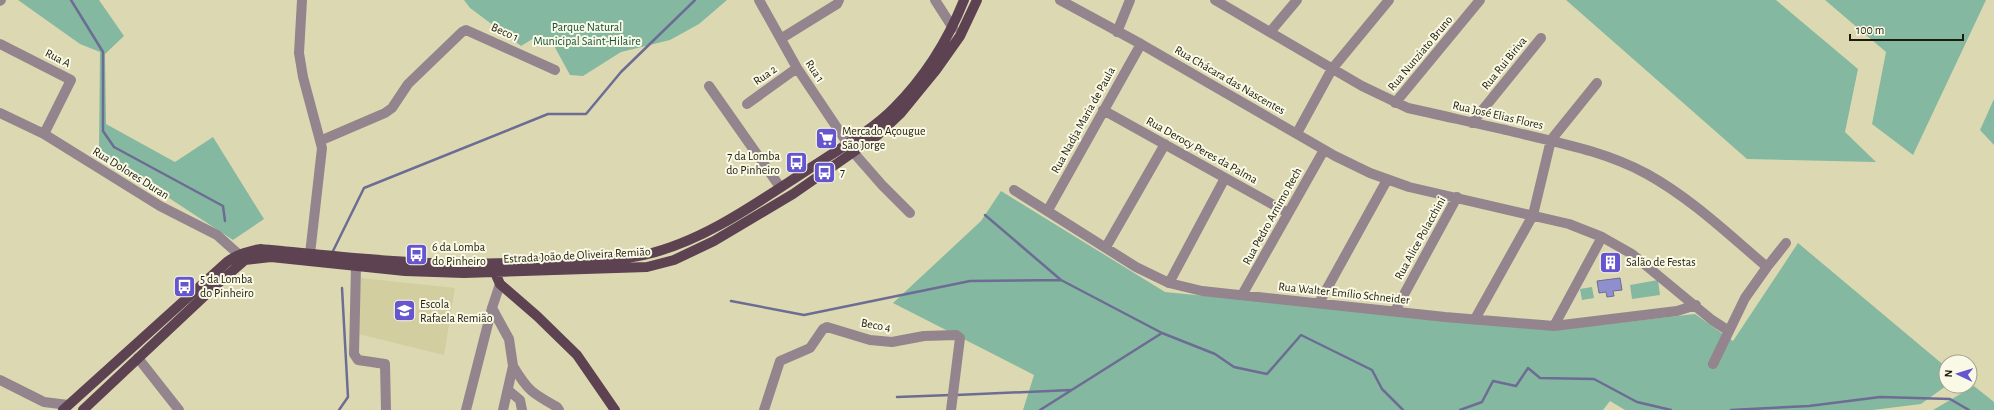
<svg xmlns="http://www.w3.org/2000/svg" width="1994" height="410" font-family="'Alegreya Sans',sans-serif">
  <rect width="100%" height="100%" fill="#dcd9b2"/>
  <path fill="#d2cea0" d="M361 278 455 288 444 355 354 333Z"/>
  <path fill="#85b8a0" d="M18 0H99L124 36 105 54 106 124 175 162 213 137 264 219 233 240 99 152 100 52 80 44Z
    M464 0H727L699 24 670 40 621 52 583 76 570 75 552 42 539 35 521 46 470 8Z
    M1566 0H1776L1858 69 1845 132 1876 162 1747 159Z
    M1825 0H1986L1913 155 1872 124 1886 52Z
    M1994 99V145L1980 130Z
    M1001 191 1165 292 1556 330 1695 314 1733 341 1798 243 1946 367V386L1921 404 1873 410H1625L1610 401 1603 410H1023L1034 375 893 303 981 221Z
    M1658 280 1660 295 1632 299 1630 285Z
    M1592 287 1594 298 1582 300 1580 289Z
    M1974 386 1994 402V410H1933Z"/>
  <path fill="#8f8fce" stroke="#6d6c94" d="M1620 278 1622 290 1613 291 1614 296 1607 297 1606 292 1599 293 1597 281Z"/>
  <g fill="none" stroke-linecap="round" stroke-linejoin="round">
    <path stroke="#6d6c94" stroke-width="2.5" d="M71 0 103 52V131L114 147 223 206 225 221
      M985 215 1061 280 1162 333 1215 354 1234 367 1267 374 1301 335 1372 370 1382 389 1403 410
      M333 251 364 188 548 114H586L621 72 695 0
      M731 301 804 315 970 281 1061 280
      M956 395 1071 390
      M897 397 951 395
      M339 410 348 397 342 288
      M1040 410 1162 333
      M1460 410 1482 402 1493 381 1516 386 1528 368 1540 378 1594 379 1637 402 1671 410
      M1731 410 1809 406 1880 397 1950 399 1969 410"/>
    <path stroke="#94848d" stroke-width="10" d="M302 0 299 53 303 77 322 148 310 254
      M759 0 797 68 854 153 882 185 910 213
      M935 0 953 28
      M1060 0 1141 44 1335 156 1370 173 1409 187 1569 224 1602 237 1632 254 1712 320 1729 331
      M1215 0 1362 86 1408 108C1441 115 1473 123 1506 130 1554 142 1603 150 1647 174 1692 199 1728 234 1767 267
      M0 1 1 0
      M1117 32 1130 0
      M1270 32 1297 0
      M782 38 837 4 839 0
      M0 44 71 80 44 134
      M709 86 780 187
      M1395 103 1480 0
      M747 104 797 68
      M1103 110 1288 213
      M0 113 44 134 160 206 217 235 245 260
      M1472 123 1541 38
      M1297 133 1332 69 1389 0
      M322 140 385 113 392 108 408 84 462 32 466 30 555 70
      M1014 190 1136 267 1169 283 1202 291 1445 317 1554 326 1677 311 1696 305
      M1048 210 1141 44
      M1106 247 1165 144
      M356 266 354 354 358 360 385 364 386 410
      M1169 283 1225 178
      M500 284 492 308 509 339 513 366 503 410
      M1242 295 1324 150
      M1319 303 1387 180
      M1395 311 1457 197
      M1475 319 1533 215 1551 140 1597 83
      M1554 326 1602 237
      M138 358 179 410
      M1713 364 1745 298 1767 267 1786 243
      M513 366C528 391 532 393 557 407L559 410
      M0 380 44 402 68 405
      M508 390 520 400 522 410
      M466 410 492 308
      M764 410 780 361 810 348 823 329 827 327 870 340 892 342 924 336 956 335 960 338 951 410"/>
    <path stroke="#5d4251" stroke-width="10" d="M493 268 500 284 537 316 577 355 615 410
      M63 410 227 262C237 254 247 252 260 249 316 254 373 261 429 263 470 265 510 263 551 262 581 260 614 262 644 255 706 241 762 199 815 165 842 147 871 131 894 108 925 77 948 40 964 0
      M83 410 215 286 245 260 271 257 405 271 464 273 647 267 674 260 714 241 793 194 878 135 900 114 936 70 960 36 977 0"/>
  </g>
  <defs>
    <symbol id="supermarket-square" viewBox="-11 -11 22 22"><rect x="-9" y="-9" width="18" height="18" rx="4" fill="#6556cf" stroke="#faf9e5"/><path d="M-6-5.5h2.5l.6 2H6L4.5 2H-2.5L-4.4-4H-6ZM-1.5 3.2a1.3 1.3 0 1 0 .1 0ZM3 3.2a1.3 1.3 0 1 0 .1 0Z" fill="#fff"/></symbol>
    <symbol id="bus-square" viewBox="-11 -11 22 22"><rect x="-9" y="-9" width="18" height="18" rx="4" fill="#6556cf" stroke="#faf9e5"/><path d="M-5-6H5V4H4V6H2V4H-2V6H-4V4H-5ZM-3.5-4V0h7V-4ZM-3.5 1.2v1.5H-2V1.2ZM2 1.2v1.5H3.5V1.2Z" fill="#fff"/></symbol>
    <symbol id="building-square" viewBox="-11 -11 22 22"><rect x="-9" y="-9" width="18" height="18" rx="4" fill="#6556cf" stroke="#faf9e5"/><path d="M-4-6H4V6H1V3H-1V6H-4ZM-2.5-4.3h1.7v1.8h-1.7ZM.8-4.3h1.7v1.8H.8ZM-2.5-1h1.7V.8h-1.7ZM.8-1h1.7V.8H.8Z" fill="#fff"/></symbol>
    <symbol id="school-square" viewBox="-11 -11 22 22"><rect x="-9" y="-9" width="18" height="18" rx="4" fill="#6556cf" stroke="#faf9e5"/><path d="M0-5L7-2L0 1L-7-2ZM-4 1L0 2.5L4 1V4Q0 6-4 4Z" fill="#fff"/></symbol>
  </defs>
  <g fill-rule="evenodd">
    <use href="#supermarket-square" x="814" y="126" width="25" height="25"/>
    <use href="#bus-square" x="784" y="150" width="25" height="25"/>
    <use href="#bus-square" x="812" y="160" width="25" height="25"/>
    <use href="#bus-square" x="404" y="242" width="25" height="25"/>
    <use href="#building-square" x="1598" y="250" width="25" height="25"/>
    <use href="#bus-square" x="172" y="274" width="25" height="25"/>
    <use href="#school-square" x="392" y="298" width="25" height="25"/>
  </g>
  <g text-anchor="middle" stroke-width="4" stroke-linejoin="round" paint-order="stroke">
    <g font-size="12" fill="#12513a" stroke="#faf9e5">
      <text x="587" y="31">Parque Natural<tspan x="587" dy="14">Municipal Saint-Hilaire</tspan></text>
    </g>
    <g font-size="12" fill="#1e1c0e" stroke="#faf9e5">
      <text transform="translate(505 32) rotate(24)" y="4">Beco 1</text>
      <text transform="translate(1420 53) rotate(-50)" y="4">Rua Nunziato Bruno</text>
      <text transform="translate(58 58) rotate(27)" y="4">Rua A</text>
      <text transform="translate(1504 63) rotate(-51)" y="4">Rua Rui Biriva</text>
      <text transform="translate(815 71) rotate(57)" y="4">Rua 1</text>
      <text transform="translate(765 75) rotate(-35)" y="4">Rua 2</text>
      <text transform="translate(1230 80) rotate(30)" y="4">Rua Chácara das Nascentes</text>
      <text transform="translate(1498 115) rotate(13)" y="4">Rua José Elias Flores</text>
      <text transform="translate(1083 120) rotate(-61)" y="4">Rua Nadja Maria de Paula</text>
      <text transform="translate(1202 150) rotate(29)" y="4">Rua Derocy Peres da Palma</text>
      <text transform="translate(131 173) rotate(32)" y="4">Rua Dolores Duran</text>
      <text transform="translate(1272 216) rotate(-61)" y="4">Rua Pedro Arnimo Rech</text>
      <text transform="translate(1420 238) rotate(-61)" y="4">Rua Alice Polacchini</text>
      <text transform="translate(577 255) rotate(-3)" y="4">Estrada João de Oliveira Remião</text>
      <text transform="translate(1344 293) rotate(6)" y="4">Rua Walter Emílio Schneider</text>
      <text transform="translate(876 325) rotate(10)" y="4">Beco 4</text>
    </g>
    <g font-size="12" fill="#1e1c0e" stroke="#faf9e5" text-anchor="start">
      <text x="842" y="135">Mercado Açougue<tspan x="842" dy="14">São Jorge</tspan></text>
      <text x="780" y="160" text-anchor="end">7 da Lomba<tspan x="780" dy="14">do Pinheiro</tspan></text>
      <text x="840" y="176">7</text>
      <text x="432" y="251">6 da Lomba<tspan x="432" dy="14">do Pinheiro</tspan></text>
      <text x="1626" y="266">Salão de Festas</text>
      <text x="200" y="283">5 da Lomba<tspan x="200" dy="14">do Pinheiro</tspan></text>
      <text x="420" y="308">Escola<tspan x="420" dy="14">Rafaela Remião</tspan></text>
    </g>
  </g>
  <g transform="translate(1958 374) rotate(274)"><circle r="19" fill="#faf9e5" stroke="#a2a18f"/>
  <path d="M0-3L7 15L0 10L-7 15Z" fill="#6556cf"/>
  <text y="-6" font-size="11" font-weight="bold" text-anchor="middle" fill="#1e1c0e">N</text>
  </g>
  <path d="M1850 34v6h113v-6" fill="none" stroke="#1e1c0e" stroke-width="2"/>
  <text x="1856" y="34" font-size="12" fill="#1e1c0e" stroke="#faf9e5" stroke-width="3" paint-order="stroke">100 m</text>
</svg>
